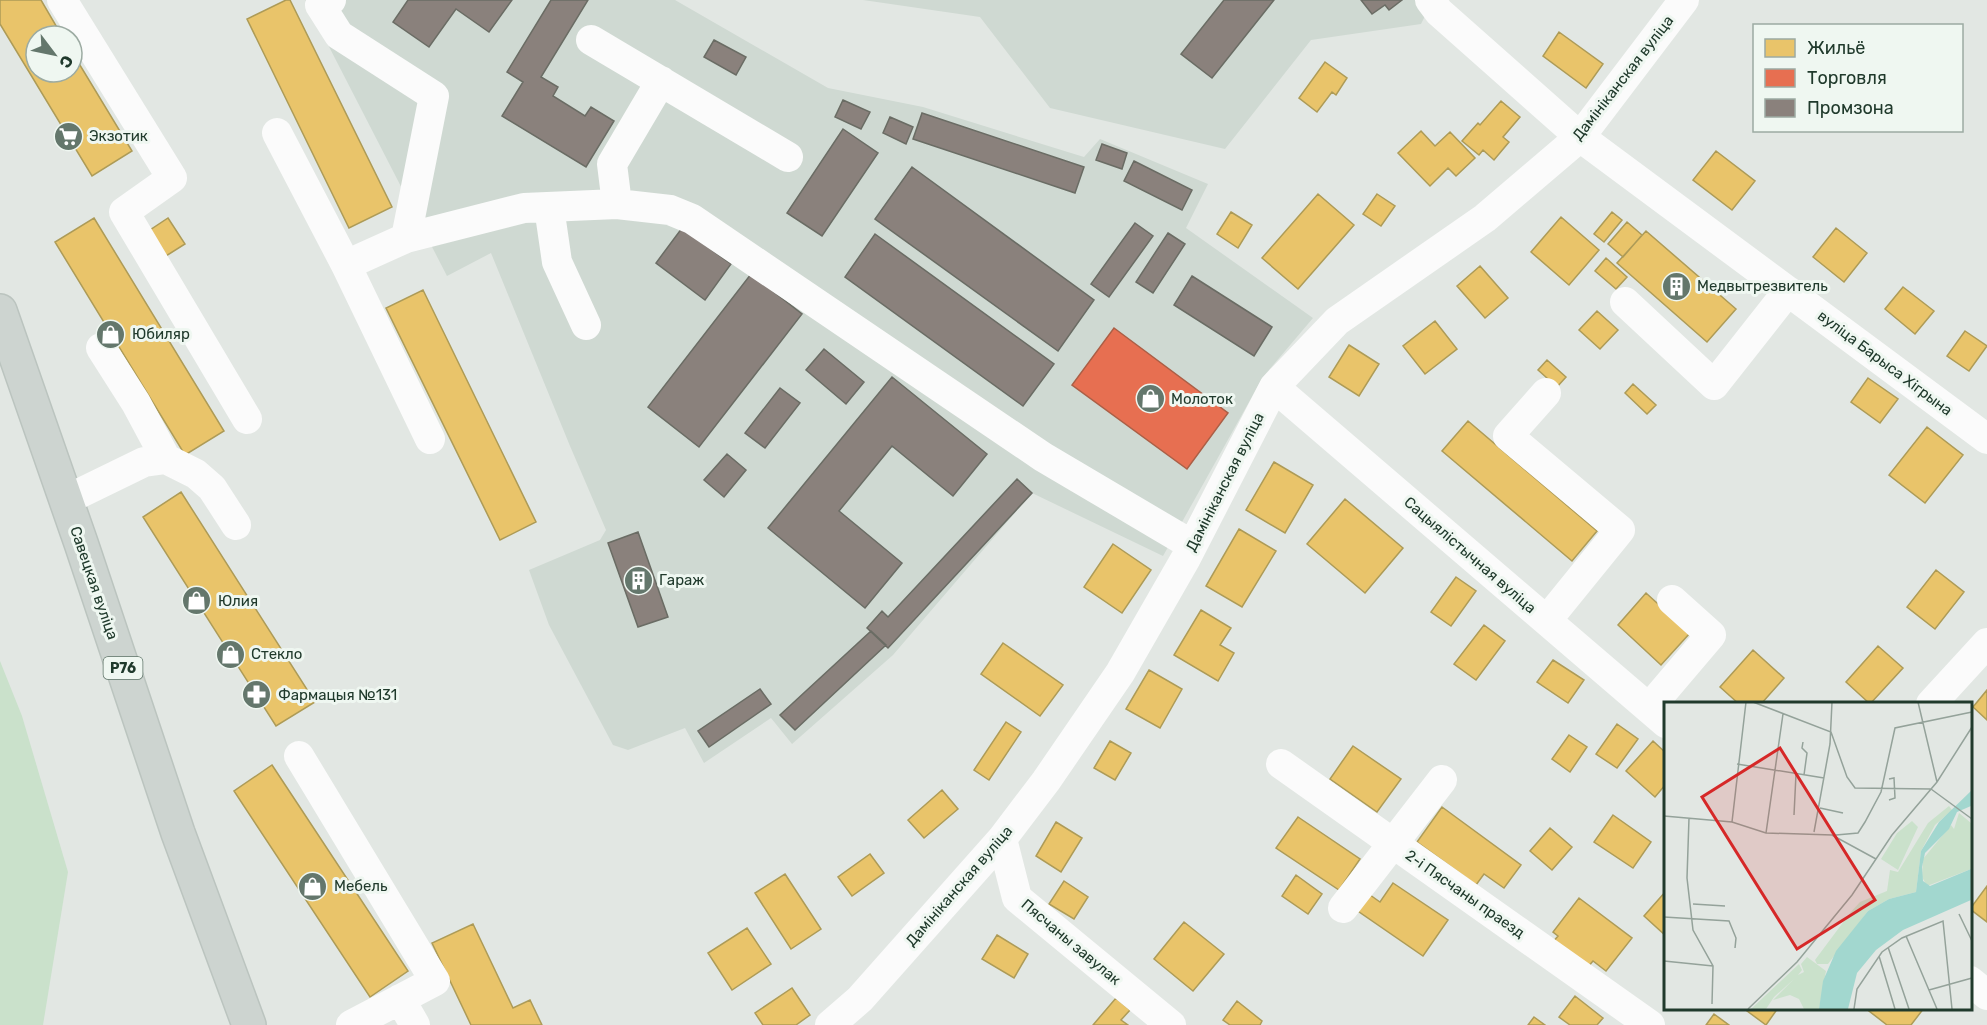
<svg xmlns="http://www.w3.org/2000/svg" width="1987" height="1025" font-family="Rubik,sans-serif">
  <rect width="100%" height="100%" fill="#e2e7e3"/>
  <path fill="#cfd9d2" d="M305 0H675L828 88 923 107 1084 157 1100 139 1208 184 1186 228 1313 318 1263 377 1163 556 1032 493 893 655 792 744 771 718 704 763 685 728 628 750 613 745 549 625 529 570 600 540 606 530 570 446 491 253 447 276Z
    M863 0H1433L1421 24 1311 40 1225 149 1050 108 980 17Z"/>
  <path fill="#cae1cb" d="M0 661 22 716 68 872 43 1025H0Z"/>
  <path fill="#e9c46a" stroke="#ad9b57" stroke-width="1.5" d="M0 0H41L62 36H36V72H72V52L132 151 92 176 0 24Z
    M286 0H290L392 207 349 228 247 19Z
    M1559 32 1603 64 1586 88 1543 56Z
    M1325 62 1347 78 1336 95 1332 92 1317 112 1299 98Z
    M1501 101 1520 117 1503 137 1509 142 1494 160 1483 150 1479 155 1462 141 1478 123 1480 125Z
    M1421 131 1435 146 1450 132 1475 158 1456 176 1448 168 1430 186 1398 153Z
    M1716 151 1755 181 1732 210 1693 180Z
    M1318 194 1354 225 1298 289 1262 258Z
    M1377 194 1395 206 1381 226 1363 214Z
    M1231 212 1252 225 1238 248 1217 234Z
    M1612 212 1622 220 1604 242 1594 234Z
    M1561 217 1599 250 1569 285 1531 252Z
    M94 218 224 431 185 455 55 242Z
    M168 218 185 244 166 256 150 230Z
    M1627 222 1642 235 1623 257 1608 244Z
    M1836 228 1867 253 1844 282 1813 257Z
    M1646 231 1736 309 1707 342 1617 263Z
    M1606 258 1627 277 1616 289 1595 271Z
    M1480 266 1508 298 1485 318 1457 286Z
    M1903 287 1934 311 1915 334 1885 309Z
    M423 290 536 522 500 540 386 308Z
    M1597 311 1618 330 1600 349 1579 330Z
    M1435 321 1457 349 1425 374 1403 346Z
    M1965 331 1987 346 1969 371 1947 356Z
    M1349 345 1379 364 1359 396 1329 377Z
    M1547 360 1566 377 1557 387 1538 370Z
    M1868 378 1898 399 1880 423 1851 402Z
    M1633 384 1656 405 1647 414 1625 393Z
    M1468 421 1597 531 1572 561 1442 451Z
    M1927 427 1963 455 1925 503 1889 475Z
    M1274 462 1313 485 1285 533 1246 510Z
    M181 492 315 702 276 726 143 517Z
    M1345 499 1403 548 1365 593 1307 544Z
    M1239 529 1276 551 1242 607 1206 586Z
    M1113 544 1151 570 1122 613 1084 587Z
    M1936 570 1964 592 1935 629 1907 607Z
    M1456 577 1476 591 1451 626 1431 612Z
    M1646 593 1690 633 1661 665 1618 625Z
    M1201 610 1231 628 1220 645 1234 653 1218 681 1174 655Z
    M1484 625 1505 641 1476 680 1454 664Z
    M1003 643 1063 685 1040 716 981 674Z
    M1878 646 1903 668 1870 704 1846 682Z
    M1753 650 1784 678 1761 704H1739L1720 687Z
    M1553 660 1584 680 1568 703 1537 682Z
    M1149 670 1182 689 1160 728 1126 709Z
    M1987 690V720L1973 707Z
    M1006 722 1021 732 989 780 974 770Z
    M1617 724 1638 739 1617 768 1596 754Z
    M1569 735 1587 747 1570 772 1552 759Z
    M1110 741 1131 753 1115 780 1094 768Z
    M1653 741 1666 753V784L1655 797 1626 771Z
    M1353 746 1401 779 1377 812 1330 779Z
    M272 765 408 971 370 997 234 791Z
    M942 790 958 809 924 838 908 820Z
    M1442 807 1521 865 1504 888 1484 874 1476 885 1417 842Z
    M1613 815 1651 842 1633 868 1594 842Z
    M1298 817 1360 859 1339 890 1276 848Z
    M1056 822 1082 838 1061 872 1036 856Z
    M1550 828 1572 847 1552 870 1530 851Z
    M870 854 884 873 852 896 838 877Z
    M785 874 821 929 791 949 755 893Z
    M1296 875 1322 894 1308 914 1282 896Z
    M1064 881 1088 897 1074 919 1049 904Z
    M1393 883 1448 920 1423 956 1352 907 1363 890 1380 902Z
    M1987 886V922L1970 909Z
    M1666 891V936L1644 916Z
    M1579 898 1632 938 1606 971 1593 961 1587 968 1553 942 1558 936 1553 932Z
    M1184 922 1224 954 1193 991 1154 959Z
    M473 924 513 1008 530 1000 542 1025H471L432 943Z
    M747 928 771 964 732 990 708 953Z
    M997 935 1028 954 1014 978 982 959Z
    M792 988 810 1015 796 1025H763L755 1013Z
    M1575 996 1603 1018 1597 1025H1570L1559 1017Z
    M1116 998 1130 1010 1121 1020 1128 1025H1093Z
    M1237 1001 1262 1021 1260 1025H1230L1223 1020Z
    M1743 1008H1778L1766 1025Z
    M1871 1008H1924L1911 1025H1887L1869 1011Z
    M1714 1014 1729 1025H1706Z
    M1534 1017 1545 1025H1528Z"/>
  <path fill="#e76f51" stroke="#ab5f46" stroke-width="1.5" d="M1114 328 1228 413 1187 469 1072 385Z"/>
  <path fill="#8a817c" stroke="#6a6c64" stroke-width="1.5" d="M408 0H512L489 32 456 9 429 47 393 22Z
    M551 0H588L541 77 558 87 553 96 585 116 591 107 614 121 586 167 502 116 523 82 507 72Z
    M1224 0H1274L1212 78 1181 54Z
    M1361 0H1402L1389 10 1385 5 1372 14Z
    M714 40 746 57 736 75 704 57Z
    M843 100 870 112 861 129 835 117Z
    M922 113 1084 167 1075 193 913 139Z
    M890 117 913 127 906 144 883 133Z
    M843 129 878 153 822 236 787 213Z
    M1102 144 1127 153 1122 169 1096 160Z
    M1134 161 1192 190 1182 210 1124 181Z
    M912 167 1094 300 1058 351 875 219Z
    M1135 223 1153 236 1109 297 1091 284Z
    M682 228 731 264 705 300 656 263Z
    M1168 233 1185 244 1153 293 1136 282Z
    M875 234 1054 364 1023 406 845 277Z
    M751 274 802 314 699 447 648 407Z
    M1192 276 1272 327 1254 356 1174 305Z
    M824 349 864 382 846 404 806 370Z
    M892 377 987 454 953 496 892 446 839 511 902 563 865 608 768 528Z
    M780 388 800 403 765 448 745 433Z
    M727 454 746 470 724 497 704 480Z
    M1017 479 1032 493 888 648 867 628 882 611 888 617Z
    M638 532 668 617 638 627 608 543Z
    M871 631 886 645 795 730 780 715Z
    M760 689 771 704 709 747 698 731Z"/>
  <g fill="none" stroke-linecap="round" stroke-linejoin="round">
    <defs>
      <path id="major" d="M0 311 81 543 178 833 249 1025"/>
    </defs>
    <use href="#major" stroke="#bbc4bf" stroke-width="36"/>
    <path stroke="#fbfbfb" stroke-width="30" d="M62 0 172 178 124 212 247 419
      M331 0 320 5 339 35 434 96 406 238
      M1430 0 1439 12 1580 137 1987 439
      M591 40 788 157
      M277 133 346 265 406 238 524 208 617 204 670 210 692 219 1043 457 1192 545
      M617 204 612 164 661 81
      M549 207 557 262 586 325
      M346 265 430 439
      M1625 302 1714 385 1788 291
      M101 348 136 403 166 459
      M1274 387 1666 723
      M1546 393 1508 436 1620 530 1547 620
      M66 500 144 462 166 459 196 474 212 488 236 525
      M1931 704 1987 643
      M1649 708 1711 635 1672 600
      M299 756 435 981 351 1025
      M1281 764 1650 1025
      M1002 839 1017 898 1171 1025
      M1343 908 1442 780
      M1970 981 1987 995
      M400 999 415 1025
      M830 1025 860 999 1002 839 1046 781 1120 673 1186 558 1274 387 1337 321 1485 218 1580 137 1684 0"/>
    <use href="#major" stroke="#cdd4d0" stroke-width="33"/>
  </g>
  <defs>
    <symbol id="supermarket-disc" viewBox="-11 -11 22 22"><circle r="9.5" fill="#64776c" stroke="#eff7f1"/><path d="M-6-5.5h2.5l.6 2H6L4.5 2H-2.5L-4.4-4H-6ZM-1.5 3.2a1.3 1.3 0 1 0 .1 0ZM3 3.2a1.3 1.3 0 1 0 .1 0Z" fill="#fff"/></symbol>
    <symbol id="building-disc" viewBox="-11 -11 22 22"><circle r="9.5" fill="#64776c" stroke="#eff7f1"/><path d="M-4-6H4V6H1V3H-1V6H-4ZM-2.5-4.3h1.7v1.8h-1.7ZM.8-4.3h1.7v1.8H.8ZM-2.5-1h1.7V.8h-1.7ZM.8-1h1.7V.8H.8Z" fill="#fff"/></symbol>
    <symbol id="shop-disc" viewBox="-11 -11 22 22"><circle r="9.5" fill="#64776c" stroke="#eff7f1"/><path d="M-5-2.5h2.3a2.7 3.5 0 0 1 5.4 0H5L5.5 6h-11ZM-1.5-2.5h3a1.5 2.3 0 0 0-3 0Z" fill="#fff"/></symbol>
    <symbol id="pharmacy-disc" viewBox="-11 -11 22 22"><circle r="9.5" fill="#64776c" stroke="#eff7f1"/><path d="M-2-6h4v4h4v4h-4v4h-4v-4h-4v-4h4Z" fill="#fff"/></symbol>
  </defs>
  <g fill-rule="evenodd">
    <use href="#supermarket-disc" x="52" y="120" width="33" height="33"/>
    <use href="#building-disc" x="1660" y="270" width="33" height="33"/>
    <use href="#shop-disc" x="94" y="318" width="33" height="33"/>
    <use href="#shop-disc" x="1134" y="382" width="33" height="33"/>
    <use href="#building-disc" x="622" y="564" width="33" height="33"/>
    <use href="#shop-disc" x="180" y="584" width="33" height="33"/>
    <use href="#shop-disc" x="214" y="638" width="33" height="33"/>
    <use href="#pharmacy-disc" x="240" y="678" width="33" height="33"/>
    <use href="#shop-disc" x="296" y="870" width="33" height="33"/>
  </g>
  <g text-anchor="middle" stroke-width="6" stroke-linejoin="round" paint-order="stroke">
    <rect fill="#eff7f1" stroke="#5e7367" stroke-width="1.5" x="103.5" y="657" width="39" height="22" rx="4.5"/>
    <g font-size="14" font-weight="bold" fill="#203a2c">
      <text x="123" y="673">Р76</text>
    </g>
    <g font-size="15" fill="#203a2c" stroke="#eff7f1">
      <text transform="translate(1623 78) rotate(-52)" y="5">Дамініканская вуліца</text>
      <text transform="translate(1885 363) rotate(37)" y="5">вуліца Барыса Хігрына</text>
      <text transform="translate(1225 482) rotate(-63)" y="5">Дамініканская вуліца</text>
      <text transform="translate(1470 555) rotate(41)" y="5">Сацыялістычная вуліца</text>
      <text transform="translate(94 583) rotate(71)" y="5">Савецкая вуліца</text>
      <text transform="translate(959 886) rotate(-49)" y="5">Дамініканская вуліца</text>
      <text transform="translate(1465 894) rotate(35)" y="5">2-і Пясчаны праезд</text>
      <text transform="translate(1071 942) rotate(40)" y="5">Пясчаны завулак</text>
    </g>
    <g font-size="15" fill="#203a2c" stroke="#eff7f1" text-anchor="start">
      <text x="89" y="141">Экзотик</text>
      <text x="1697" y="291">Медвытрезвитель</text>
      <text x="132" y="339">Юбиляр</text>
      <text x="1171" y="404">Молоток</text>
      <text x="659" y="585">Гараж</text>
      <text x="218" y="606">Юлия</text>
      <text x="251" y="659">Стекло</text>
      <text x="278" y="700">Фармацыя №131</text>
      <text x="334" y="891">Мебель</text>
    </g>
  </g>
  <g transform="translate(1664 702)">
    <rect width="308" height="308" fill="#e2e7e3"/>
    <path d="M285 104 288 108 271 123 257 149 252 190 225 197 204 209 164 262H153L151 258 186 211 196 200 223 189 226 168 234 170 264 121ZM295 111 307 121V167L263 184 258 175 259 157 287 123 290 127ZM248 119 254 125 234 168 217 157 233 131ZM143 255 162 269 155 307H140L135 297 126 293 109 298 130 277 110 295 102 307H87L135 262 138 268 134 273 140 270 137 262Z" fill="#cae1cb"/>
    <path d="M307 89V104L293 110 285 127 261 151 258 165 259 179 266 184 307 167V198L239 228 212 248 193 271 184 307H155L159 279 172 249 204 209 225 197 252 190 257 149 275 120Z" fill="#a2d7cf"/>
    <path fill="none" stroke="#94a29a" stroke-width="1.5" d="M89 0 167 30 183 75 191 86 267 87M254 0 273 80M139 40 138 46 143 51 140 73M73 62 160 76M225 77 230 76 231 96 225 98M267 87 308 117M156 106 179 111M130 113 132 72M0 114 68 120 102 131 168 133 212 157M25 116 23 176 29 228 49 264 48 302M68 120 82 0M150 130 166 42 168 0M102 131 119 12M172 133 194 131 201 120 217 90 231 26 308 10M29 202 61 204M295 212 308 239M0 215 65 219 72 236 71 246M242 234 273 307M224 245 245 307M215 254 231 307M0 259 49 264M265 288 308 276M84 307 133 260 188 193 228 133 273 80 308 25M190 307 193 287 218 250 238 236 279 219 288 307"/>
    <path fill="#d62828" fill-opacity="0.15" stroke="#d62828" stroke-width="3" d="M116 46 211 198 133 247 38 95Z"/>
    <rect width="308" height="308" fill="none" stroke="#203a2c" stroke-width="3"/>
  </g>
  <rect x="1753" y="24" width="210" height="108" fill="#eff7f1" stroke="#9caba2" stroke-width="1.5"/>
  <rect x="1765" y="39" width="30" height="18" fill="#e9c46a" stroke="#9caba2" stroke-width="1.5"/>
  <text x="1807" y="54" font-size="18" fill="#203a2c">Жильё</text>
  <rect x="1765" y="69" width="30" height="18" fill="#e76f51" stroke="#9caba2" stroke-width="1.5"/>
  <text x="1807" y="84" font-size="18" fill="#203a2c">Торговля</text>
  <rect x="1765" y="99" width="30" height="18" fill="#8a817c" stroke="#9caba2" stroke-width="1.5"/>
  <text x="1807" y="114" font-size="18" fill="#203a2c">Промзона</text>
  <g transform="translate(54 54) rotate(122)"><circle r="28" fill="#eff7f1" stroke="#9caba2" stroke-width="1.5"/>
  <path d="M0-4.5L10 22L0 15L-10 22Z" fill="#64776c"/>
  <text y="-9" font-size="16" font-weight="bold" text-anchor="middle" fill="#203a2c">С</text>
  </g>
</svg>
